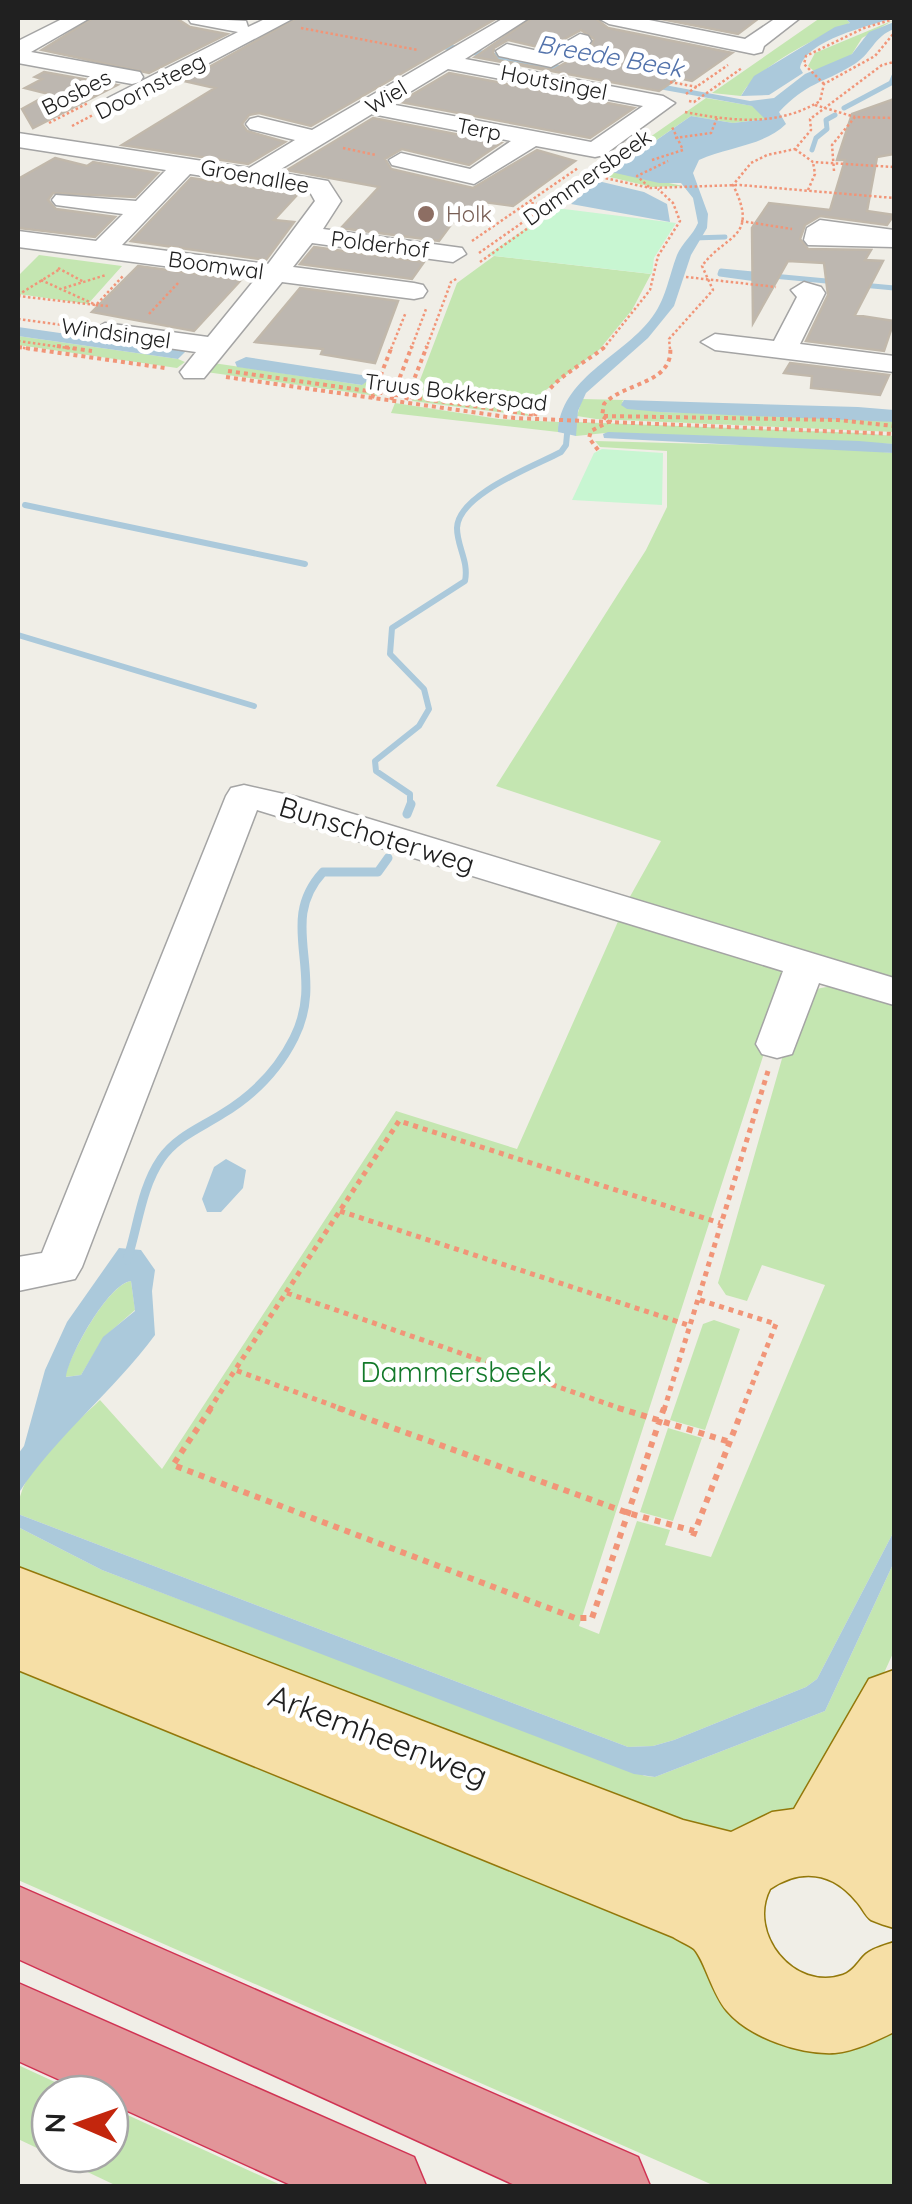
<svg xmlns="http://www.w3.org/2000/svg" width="912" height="2204" font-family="Quicksand,sans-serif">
  <rect width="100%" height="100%" fill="#f0eee7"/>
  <path fill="#c4e6b1" d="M820 18H845L850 23C823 34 753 69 741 96L712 93Z
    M894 20 862 38 852 54 842 61 814 71 808 66 815 53Z
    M706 98 753 106 766 119 733 123 691 116 612 171 683 186 652 187 597 174Z
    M39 255 122 266 88 304 18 294V276Z
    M494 256 651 274 632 310 599 350 534 399 433 384 426 390 517 406 530 416 412 401 457 283Z
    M18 336 178 359 185 362 177 368 18 345Z
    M213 363 362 385 368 376 384 378 377 396 206 372Z
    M582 399 624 400 622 402 660 412 865 418 894 422V432L596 419 577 416Z
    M395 403 499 419 559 422 558 432 391 413Z
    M575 422 860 433 894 436V444L605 433 576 436Z
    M595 441 826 447 894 453V984L627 902 661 841 496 786 646 550 667 507V451L600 447Z
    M620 917 784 969 788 979 579 1626 599 1634 637 1521 670 1530 665 1545 711 1557 825 1285 762 1265 747 1301 726 1295 718 1283 799 999C832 974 859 992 894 1004V1531L817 1679 806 1687 674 1740 653 1746 628 1747 18 1514C17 1469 69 1430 100 1400L162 1469 396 1111 517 1149Z
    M131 1281 135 1310 104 1337 81 1375 65 1377C70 1355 107 1285 131 1281Z
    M714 1320 740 1329 705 1430 670 1420 703 1324Z
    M668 1428 702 1438 673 1521 640 1512Z
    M18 1527 102 1570 645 1776 655 1777 825 1711 894 1562V1651L828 1796 811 1814 685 1843 18 1585Z
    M18 1650 894 2024V2186H715L18 1880Z
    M18 2065 81 2094H50V2154H110V2107L283 2186H117L18 2139Z"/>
  <path fill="#c8f6d2" d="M556 208 676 223 654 258 652 274 487 255Z
    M602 449 663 453 662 505 572 500 594 453Z"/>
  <path fill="#abc9db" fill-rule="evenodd" d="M309 18 750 101 774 98 805 74 852 54 869 32 894 22V29C874 36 871 55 853 65 822 84 807 82 779 112L786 124C764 146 727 147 699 160L693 173 708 214 707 228 691 255 674 306 648 338 586 393 578 411 576 436 558 432C560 379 622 356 650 320 666 300 668 279 677 255 682 243 693 235 698 223L693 198 681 183H659L611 172 691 116 733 123 765 119 752 106 467 54 298 19Z
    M845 18H894C869 26 806 40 800 68L803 73 769 95 741 96 754 76 835 27 850 23Z
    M598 181 644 192 667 204 670 222 571 204Z
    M18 327 186 351 178 359 18 336Z
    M246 357 368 376 370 379 362 385 237 367 235 362Z
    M624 400 858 407 894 410V422L660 412 627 409 621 405Z
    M608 432 859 441 894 444V453L604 438 603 434Z
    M226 1159 246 1170 243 1188 221 1212H207L202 1199 214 1167Z
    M119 1248 141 1250 155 1270 152 1291 155 1335C113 1392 57 1435 18 1494V1454L24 1446 45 1370 67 1322ZM131 1281 135 1311 103 1337 81 1375 66 1377C69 1355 108 1284 131 1281Z
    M18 1514 628 1747 653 1746 674 1740 806 1687 817 1679 894 1531V1562L825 1711 655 1777 634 1774 102 1570 18 1527Z"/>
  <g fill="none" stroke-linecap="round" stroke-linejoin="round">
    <path stroke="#abc9db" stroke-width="5" d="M844 108 891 83 894 76
      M812 150 816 138 827 129 826 120 835 115
      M693 238 725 237
      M764 280 720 274 721 271 837 282
      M862 285 894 288"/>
    <path stroke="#abc9db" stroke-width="6" d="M25 505 305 564
      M18 635 254 706
      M410 807V794L376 771 375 761 419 726 429 709 424 689 390 654 392 628 465 581C469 561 457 547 457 528 458 494 535 466 561 452L566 445 568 424"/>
    <path stroke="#abc9db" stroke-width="9" d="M407 814 411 804
      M127 1260C138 1227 141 1188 161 1159 176 1137 200 1128 222 1114 252 1096 278 1070 294 1038 327 973 276 923 323 872H378L388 858"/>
  </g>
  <path fill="#bdb7b0" stroke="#c1b8ab" stroke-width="2.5" fill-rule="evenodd" d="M93 18H176L190 27 227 34 149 73 42 50Z
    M297 18H497L311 126 259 113 249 115 242 124 247 131 285 142 248 164 122 145 215 88 184 81Z
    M532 18H595L608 28 732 53 692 81 678 78 659 91 475 57ZM581 30 594 39 591 48 553 70 498 60 493 53 494 48 508 40 546 49Z
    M656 18H759L738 34Z
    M44 72 117 85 33 128 22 109 49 94 25 88 42 79 35 77Z
    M449 73 634 108 590 138 400 102Z
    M894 99V154L877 157 867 211 894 215 887 225 820 216 805 225 800 239 808 249 871 250 865 260 883 261 855 315 894 321 884 351 806 341 828 295 824 263 788 261 753 323 752 228 769 203 830 210 845 160H837L852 114Z
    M373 118 501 143 469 165 402 149 385 159 391 169 473 188 537 150 575 161 513 206 484 202 465 224 453 222 439 241 341 228 379 187 287 170Z
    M55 158 87 166 93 162 158 173 135 197 53 193 48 200 56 209 115 217 95 237 18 228V179Z
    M191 178 298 194 274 220 294 222 266 260 131 241Z
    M314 247 424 262 412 279 300 264Z
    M138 266 241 280 194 331 92 312Z
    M300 288 398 301 375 363 321 354 323 349 255 342Z
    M790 363 889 375 880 395 811 388 812 376 784 373Z"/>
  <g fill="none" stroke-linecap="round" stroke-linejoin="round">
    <defs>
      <path id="minor" d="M64 18H90L31 52 140 72 143 77 140 82 132 84 18 63V41Z
        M188 18 246 21 248 27 267 18H294L124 108H108L104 103 108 98 238 32 191 23Z
        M504 18H529L465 59 663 96 675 103 604 155 595 157 536 146 474 184 392 165 389 160 401 153 470 169 511 141 372 114 276 172 328 181 341 201 323 229 462 248 466 254 453 262 312 243 293 267 414 283 423 285 427 291 423 297 414 299 282 282 204 378H184L180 372 196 352 105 339 91 331 105 323 208 337 256 278 18 247V231L96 241 123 214 56 205 52 200 56 195 136 201 166 170 18 147V133L249 168 295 140 250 129 246 124 250 119 258 117 312 130ZM448 69 643 106 591 142 390 104ZM190 174 310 192 315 201 268 264 122 245Z
        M598 18H639L745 39 776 18H800L764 46 762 52 754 54 609 24Z
        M580 34 588 36 591 41 588 46 551 67 499 56 496 51 507 44 547 53Z
        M820 220 894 230V247L808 245 804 240 807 228Z
        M804 282 821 287 825 293 800 344 894 356V372L715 350 701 342 715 334 774 341 797 297 791 290Z
        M244 785 297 797 894 978V1005L819 983 792 1054 777 1058 762 1054 756 1044 783 971 257 810 82 1267 75 1279 18 1291V1257L42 1253 226 796 231 788Z"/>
      <path id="major" d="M18 1567 683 1820 731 1832 772 1812 794 1809 869 1679 894 1670V1928C887 1926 878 1923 871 1920 865 1916 862 1907 856 1901 832 1872 801 1868 770 1889 747 1933 794 1992 843 1975 854 1971 858 1961 866 1954 873 1948 886 1945 894 1942V2032C876 2041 855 2051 835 2053 801 2055 750 2038 727 2011 712 1994 705 1961 694 1949 689 1945 679 1941 673 1937L18 1670Z"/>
      <path id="highway" d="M18 1886 638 2157 650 2186H517L18 1959Z
        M18 1983 414 2157 426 2186H293L110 2103V2094H91L18 2061Z"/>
    </defs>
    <use href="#minor" stroke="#a4a4a4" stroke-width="3"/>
    <use href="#major" stroke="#93780a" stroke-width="3"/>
    <use href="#highway" stroke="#d03353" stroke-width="3"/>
    <path stroke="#f19578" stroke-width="2.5" stroke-dasharray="2.5 2.5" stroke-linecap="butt" d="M301 28 418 50
      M670 82 697 87
      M824 84 804 64 806 56 864 28 894 19
      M686 94 728 65
      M689 101 694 102 742 68
      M815 105 855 117
      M685 112C731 121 778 127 820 101L824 84 875 56 894 33
      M49 123 88 103
      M72 126 93 115
      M675 138 711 133 717 118
      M343 148 376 155
      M795 149 813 162 894 167
      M652 160 683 150 672 127
      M834 171 832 145 855 117 894 118
      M591 175 650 188 740 185 894 198
      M649 187 637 176 668 161
      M808 190 815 174 813 162
      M741 221 792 229
      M472 241 578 168
      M479 253 593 173
      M480 262 558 207 531 203
      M58 268 84 282
      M686 277 776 287
      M41 280 96 305 108 306
      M64 288 106 275
      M18 295 60 269
      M18 296 96 305 123 276
      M149 314 179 282
      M18 319 77 327
      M18 341 75 349
      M18 347 30 349
      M391 349 406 312
      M411 349 426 309
      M426 349 451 282 458 278
      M603 349 650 290 658 256 680 221 673 203 658 189
      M670 349 669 339 713 290 702 266C725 234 760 239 733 185L751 163 767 155 795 149 811 130 810 119 882 65 894 62"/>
    <path stroke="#f19578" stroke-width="4" stroke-dasharray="4 4" stroke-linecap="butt" d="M57 346 92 351
      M18 347 165 368
      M228 371 536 415
      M226 377 514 418 894 434
      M372 398 392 346
      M391 400 412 346
      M406 400 427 346
      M535 416C544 381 579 368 606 346
      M604 416 838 420 894 426
      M598 450 589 438 591 431 610 421 602 416 604 404C624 382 675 384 670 346"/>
    <path stroke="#f19578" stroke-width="5" stroke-dasharray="5 5" stroke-linecap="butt" d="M340 1211 691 1326
      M287 1293 625 1410
      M700 1300 776 1324 742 1410
      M209 1410 235 1370
      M345 1410 235 1370 399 1121 720 1223
      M664 1410 768 1071"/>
    <path stroke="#f19578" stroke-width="6" stroke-dasharray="6 6" stroke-linecap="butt" d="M211 1408 173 1465 575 1618H592L664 1408
      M338 1408 628 1513 694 1531
      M618 1408 730 1442
      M693 1536 743 1408"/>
    <use href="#minor" fill="#fff" fill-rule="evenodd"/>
    <use href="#major" fill="#f6dfa6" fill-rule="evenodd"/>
    <use href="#highway" fill="#e29599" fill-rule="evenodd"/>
  </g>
  <circle fill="#8d6e63" stroke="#fff" stroke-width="4" cx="426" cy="214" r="10"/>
  <g text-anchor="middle" stroke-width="9" stroke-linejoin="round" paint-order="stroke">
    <g font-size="22" fill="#202020" stroke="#fff">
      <text transform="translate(554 82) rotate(11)" y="8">Houtsingel</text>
      <text transform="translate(150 86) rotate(-27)" y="8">Doornsteeg</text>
      <text transform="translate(76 92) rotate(-27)" y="8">Bosbes</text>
      <text transform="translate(386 97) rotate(-31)" y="8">Wiel</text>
      <text transform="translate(479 129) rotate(11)" y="8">Terp</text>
      <text transform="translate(255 176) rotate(10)" y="8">Groenallee</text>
      <text transform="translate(587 177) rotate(-35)" y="8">Dammersbeek</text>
      <text transform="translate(380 244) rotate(7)" y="8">Polderhof</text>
      <text transform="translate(216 265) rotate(8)" y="8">Boomwal</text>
      <text transform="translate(116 333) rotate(8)" y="8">Windsingel</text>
      <text transform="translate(456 392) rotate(7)" y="8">Truus Bokkerspad</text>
    </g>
    <g font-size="22" fill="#785e54" stroke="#fff" text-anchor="start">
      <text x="446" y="222">Holk</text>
    </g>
    <g font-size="25" font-style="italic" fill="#5272ab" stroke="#fff">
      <text transform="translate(610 56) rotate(10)" y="9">Breede Beek</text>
    </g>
    <g font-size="28" fill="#202020" stroke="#fff">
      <text transform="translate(377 835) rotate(17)" y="10">Bunschoterweg</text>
    </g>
    <g font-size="28" fill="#13792a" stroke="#fff">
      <text x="456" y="1382">Dammersbeek</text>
    </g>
    <g font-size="32" fill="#202020" stroke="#fff">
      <text transform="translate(378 1736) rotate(21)" y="11">Arkemheenweg</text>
    </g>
  </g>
  <rect width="912" height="2204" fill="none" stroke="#202020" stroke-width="40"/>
  <g transform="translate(80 2124) rotate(272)"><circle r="48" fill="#ffffff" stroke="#a6a6a6" stroke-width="2.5"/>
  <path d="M0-8L18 38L0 25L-18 38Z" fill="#c3260d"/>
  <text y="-15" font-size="28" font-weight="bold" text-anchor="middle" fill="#202020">N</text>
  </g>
</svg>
